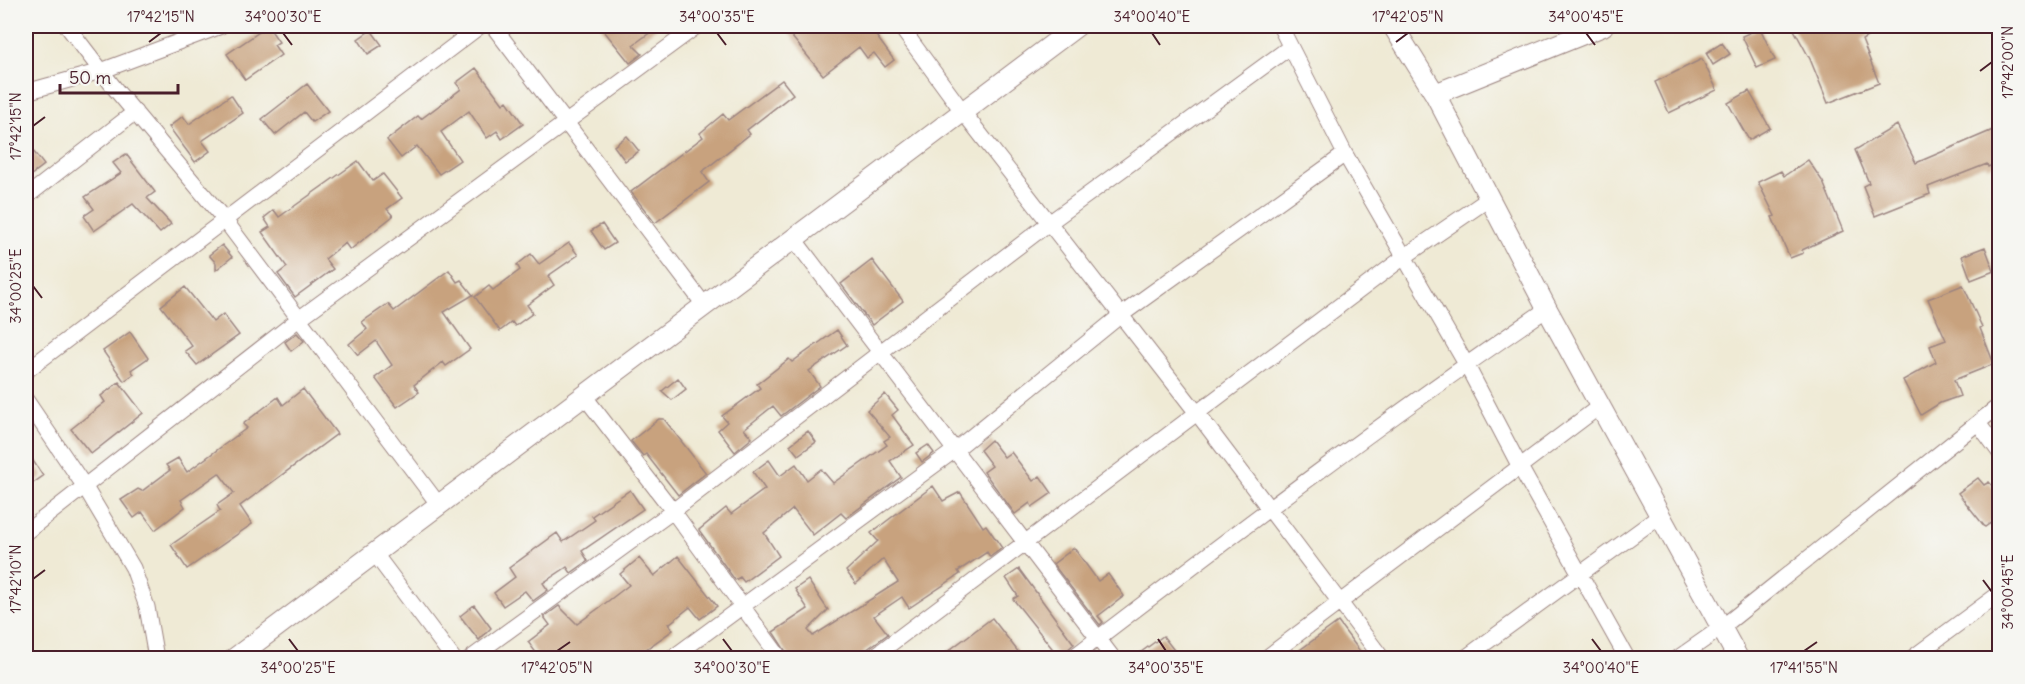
<svg xmlns="http://www.w3.org/2000/svg" width="2025" height="684" font-family="Delius,sans-serif">
  <rect width="100%" height="100%" fill="#f6f6f2"/>
  <filter id="ink" filterUnits="userSpaceOnUse"><feTurbulence type="fractalNoise" baseFrequency=".0167" numOctaves="2"/><feDisplacementMap in="SourceGraphic" scale="12" xChannelSelector="R" yChannelSelector="G"/><feConvolveMatrix kernelMatrix="1 2 1 2 8 2 1 2 1" color-interpolation-filters="sRGB"/></filter>
  <filter id="wash" filterUnits="userSpaceOnUse"><feTurbulence type="fractalNoise" baseFrequency=".008" numOctaves="4" result="noise"/><feDisplacementMap in="SourceGraphic" scale="24" xChannelSelector="R" yChannelSelector="G"/><feGaussianBlur stdDeviation="1.35" result="paint"/><feColorMatrix in="noise" values="0 0 0 0 0 0 0 0 0 0 0 0 0 0 0 0 0 1.4 0 .05"/><feComposite in="paint" operator="in"/></filter>
  <g filter="url(#wash)">
    <rect width="100%" height="100%" fill="#efead5"/>
    <g id="blocks">
      <path fill="#c8a27e" d="M268 26 279 42 274 45 281 55 245 80 227 54Z
        M600 26H659L633 45 642 54 630 63Z
        M783 26H869L894 60 885 67 874 53 867 58 859 47 823 75Z
        M1792 26H1884L1862 40 1879 83 1828 103 1810 59Z
        M1760 28 1775 60 1757 68 1742 36Z
        M371 30 382 45 368 54 358 39Z
        M1722 43 1730 54 1713 65 1706 53Z
        M1702 59 1717 90 1669 113 1655 82Z
        M476 68 503 104 507 101 523 124 502 139 497 131 487 138 469 111 441 132 460 160 439 174 417 146 401 158 387 140 418 116 421 119 461 89 456 83Z
        M782 80 793 94 747 130 750 134 702 172 709 182 655 223 631 192 703 137 700 133 723 114 728 120Z
        M307 84 328 111 312 122 304 112 275 135 262 119Z
        M1749 91 1770 128 1749 140 1728 103Z
        M231 95 243 113 202 141 210 151 195 162 169 127 183 116 189 124Z
        M1897 125 1916 163 2000 127V162L1988 167 1987 164 1928 187 1930 194 1875 216 1863 186 1869 183 1855 150Z
        M627 136 639 151 625 161 614 146Z
        M26 142 44 165 26 179Z
        M126 154 155 192 147 198 171 224 160 233 133 204 94 231 84 216 94 209 85 197 121 173 113 163Z
        M1808 160 1823 182 1843 231 1802 250 1803 253 1790 258 1772 217 1775 216 1758 182 1781 171 1784 176Z
        M358 161 373 181 383 174 402 198 387 209 393 216 350 250 345 243 325 259 333 269 295 297 278 274 287 267 262 232 270 227 264 218 274 210 279 217Z
        M602 224 615 243 604 250 591 231Z
        M569 243 578 255 548 276 554 285 527 305 533 313 515 326 512 322 500 331 475 297 489 286 493 290 520 270 517 265 531 254 539 264Z
        M222 245 232 257 216 270V263L209 255Z
        M1985 247 1994 271 1971 280 1962 256Z
        M872 260 903 301 872 325 841 284Z
        M449 270 457 282 461 280 473 295 444 312 470 349 446 366 443 362 414 385 419 392 397 407 375 378 392 365 376 341 358 355 349 344 367 329 362 322 388 304 394 311Z
        M1963 285 1982 327 1980 328 1994 364 1954 380 1960 396 1940 403 1921 415 1903 380 1936 362 1930 346 1946 340 1928 299Z
        M185 287 213 322 223 314 239 335 197 365 185 351 192 346 161 306Z
        M837 330 847 345 809 371 820 386 781 416 773 406 744 429 752 438 735 452 718 430 727 422 722 416 760 388 757 384 789 359 792 362Z
        M130 332 148 358 131 370 134 374 124 381 103 351Z
        M297 333 304 341 291 351 285 342Z
        M678 378 686 389 672 400 662 391Z
        M119 382 143 413 91 454 71 429 105 402 101 396Z
        M303 389 337 434 240 506 252 524 187 569 171 545 220 511 217 505 234 493 219 473 181 500 185 507 155 530 142 512 134 518 121 500 138 489 142 491 170 470 166 465 178 458 187 472 247 428 243 424 278 397 283 405Z
        M885 394 898 410 892 415 914 445 890 461 901 477 846 518 841 513 813 535 793 509 764 533 779 556 744 582 740 577 735 580 699 530 726 508 731 514 765 489 753 472 769 460 780 476 796 464 807 480 821 469 833 483 887 445 884 441 890 437 867 410Z
        M659 419H664L706 473 678 495 646 454 643 456 631 441Z
        M808 431 816 442 798 455 790 445Z
        M991 440 1004 457 1011 452 1033 481 1040 476 1052 493 1032 507 1030 503 1015 514 984 472 992 466 980 450Z
        M928 445 934 453 922 462 916 453Z
        M26 450 43 476 26 488Z
        M1978 478 1984 485 1989 482 2000 495V516L1985 527 1958 493Z
        M933 486 943 501 960 492 983 527 986 525 1002 548 990 557 987 552 958 571 960 574 909 608 902 597 874 616 888 634 866 650 860 658H790L773 632 808 609 795 589 808 580 828 610 808 630 813 636 898 582 883 559 856 584 846 571 878 541 871 533Z
        M630 490 643 509 582 551 588 561 571 573 567 567 543 583 548 590 533 601 525 591 503 606 494 593 515 577 509 568 557 533 563 542 595 520 592 516Z
        M1074 548 1098 581 1108 574 1124 596 1098 616 1103 622 1100 625 1053 564Z
        M678 556 717 606 700 619 690 607 669 624 673 630 645 650 651 658H540L528 642 550 625 544 617 559 606 577 624 599 608 629 585 620 574 639 558 654 576Z
        M1019 569 1074 644 1059 657 1013 599 1018 596 1006 578Z
        M474 605 491 628 479 640 460 616Z
        M992 618 1023 658H939Z
        M1338 622 1365 658H1289Z
        M1163 636 1180 658H1133Z"/>
    </g>
  </g>
  <g filter="url(#ink)">
    <use href="#blocks" fill-opacity="0" stroke="#9c8480" stroke-width="1.5"/>
    <g fill="none" stroke-linecap="round" stroke-linejoin="round">
      <defs>
        <path id="minor" d="M67 26 116 90 224 219 439 505
          M493 26 705 306
          M900 26 963 112 1197 413 1382 658
          M1280 26 1345 154 1466 364 1520 467 1627 658
          M26 92 101 71 221 26
          M26 197 135 112
          M794 239 1113 658
          M26 371 480 26
          M585 397 673 511 780 658
          M26 400 85 487 133 568 147 607 156 658
          M1978 423 2000 453
          M26 532 300 318 697 26
          M375 554 453 658
          M471 658 673 511 1049 223 1290 47
          M672 658 955 450 1121 315 1345 154
          M872 658 1404 257 1490 198
          M1072 658C1228 539 1385 419 1547 309
          M1266 658 1600 406
          M1465 658 1661 515
          M1678 658 1721 628 2000 405
          M1912 658 2000 593"/>
        <path id="tertiary" d="M1393 26 1435 94 1547 309 1738 658
          M1435 94 1603 26
          M235 658 1077 26"/>
      </defs>
      <use href="#minor" stroke="#9c8480" stroke-width="17"/>
      <use href="#tertiary" stroke="#9c8480" stroke-width="22"/>
      <use href="#minor" stroke="#fff" stroke-width="15"/>
      <use href="#tertiary" stroke="#fff" stroke-width="20"/>
    </g>
  </g>
  <path fill="none" stroke="#4a1f2b" stroke-width="2" d="M283 33 292 45M717 33 726 45M1152 33 1160 45M1586 33 1595 45M149 42 161 33M1396 42 1408 33M1980 71 1992 62M33 126 45 117M33 286 42 298M33 579 45 570M1983 580 1992 592M289 639 298 651M723 639 732 651M1158 639 1166 651M1592 639 1601 651M557 651 570 642M1804 651 1817 642"/>
  <rect width="2025" height="684" fill="none" stroke="#f6f6f2" stroke-width="66"/>
  <path d="M60 84v9h118v-9" fill="none" stroke="#4a1f2b" stroke-width="3"/>
  <text x="69" y="84" font-size="18" fill="#4a1f2b" stroke="#f6f6f2" stroke-width="4.5" paint-order="stroke">50 m</text>
  <rect x="33" y="33" width="1959" height="618" fill="none" stroke="#4a1f2b" stroke-width="2"/>
  <g font-size="15" text-anchor="middle" fill="#4a1f2b">
    <text x="161" y="22">17°42'15"N</text>
    <text x="283" y="22">34°00'30"E</text>
    <text x="717" y="22">34°00'35"E</text>
    <text x="1152" y="22">34°00'40"E</text>
    <text x="1408" y="22">17°42'05"N</text>
    <text x="1586" y="22">34°00'45"E</text>
    <text transform="translate(2008 62) rotate(-90)" y="5">17°42'00"N</text>
    <text transform="translate(16 126) rotate(-90)" y="5">17°42'15"N</text>
    <text transform="translate(16 286) rotate(-90)" y="5">34°00'25"E</text>
    <text transform="translate(16 579) rotate(-90)" y="5">17°42'10"N</text>
    <text transform="translate(2008 592) rotate(-90)" y="5">34°00'45"E</text>
    <text x="298" y="673">34°00'25"E</text>
    <text x="557" y="673">17°42'05"N</text>
    <text x="732" y="673">34°00'30"E</text>
    <text x="1166" y="673">34°00'35"E</text>
    <text x="1601" y="673">34°00'40"E</text>
    <text x="1804" y="673">17°41'55"N</text>
  </g>
</svg>
